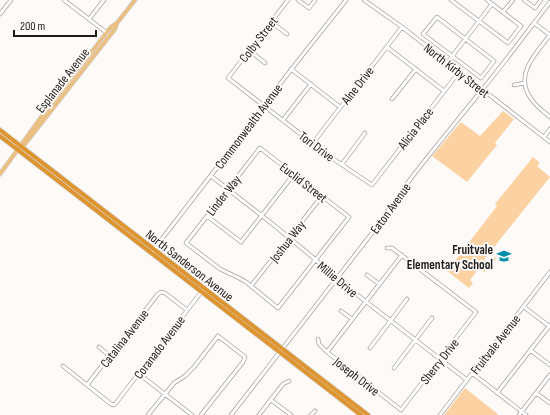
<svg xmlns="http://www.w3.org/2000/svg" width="550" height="415" font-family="'Sofia Sans Condensed',sans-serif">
  <rect width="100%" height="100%" fill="#fdfaf7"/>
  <path fill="#fcd2a3" d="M503 111 514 119 495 143 497 145 467 182 432 156 461 122 480 136Z
    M533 157 540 163 537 166 550 177 482 262 484 264 487 261 490 262 494 257 496 258 495 261 487 271 484 272 479 268 470 280 473 283 469 288 447 271 497 206 495 204Z
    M465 388 499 415H444Z"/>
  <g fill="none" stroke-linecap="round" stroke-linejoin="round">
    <defs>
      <path id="minor" d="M64 0 107 33
        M288 0 228 78 329 156 372 185 459 72
        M298 0 309 8 315 0
        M364 0 402 27 550 142
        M451 0 508 43 521 26 487 0
        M524 0 535 8 541 0
        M503 12 513 0
        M0 14 11 0
        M437 17 494 61 481 78 423 34Z
        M89 19 104 0
        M271 22 287 34
        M534 23 550 35
        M550 35C535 54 513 76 532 100 537 107 544 112 550 117
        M387 47 444 91
        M249 50 265 63
        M447 63 492 4
        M291 69 340 107
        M514 85 525 83
        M392 99 416 69
        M283 120 311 84
        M544 137 550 129
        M313 143 402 27
        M260 148 349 217 278 308 246 282 239 278 220 269 186 243Z
        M342 164 365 133
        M211 176 275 226 316 260 328 272 467 380
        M207 216 241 242 294 174
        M151 253 253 121C282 79 315 40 346 0
        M367 275 379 284
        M251 286 322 196
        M524 307 549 326
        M341 311 352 319
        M318 339 319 344 327 352 401 410 476 312 392 248H387
        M99 347 110 356
        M370 348 407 299
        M530 350 550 365
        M327 352 402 255
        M63 366 111 404 114 405 116 403 202 291
        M394 368 432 318
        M472 373 526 415
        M139 374 192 415
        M87 385 158 294 161 292 165 293 187 310
        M497 393 550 325
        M536 393 550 403
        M271 400 291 415
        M148 415 174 383 185 376 194 367 218 336 245 357 243 362 201 415
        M231 415 379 224C409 177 446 135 481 91 505 62 527 32 550 2
        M259 415 283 384 289 381
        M311 415 315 411
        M440 415 550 272
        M519 415 550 375"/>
      <path id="major" d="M22 146 25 144 115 29 117 23 135 0
        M0 174 45 112 111 27 117 23"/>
      <path id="highway" d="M0 130 368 415
        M0 136 361 415"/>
    </defs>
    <use href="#minor" stroke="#a4a19e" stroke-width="4.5"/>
    <use href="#major" stroke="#d6d6d6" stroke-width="5"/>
    <use href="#highway" stroke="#d6d6d6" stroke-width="5.5"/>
    <use href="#minor" stroke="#fff" stroke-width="3"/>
    <use href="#major" stroke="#ebbf82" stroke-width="3.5"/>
    <use href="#highway" stroke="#de952f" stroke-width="4"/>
  </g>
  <defs>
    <symbol id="school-bare" viewBox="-9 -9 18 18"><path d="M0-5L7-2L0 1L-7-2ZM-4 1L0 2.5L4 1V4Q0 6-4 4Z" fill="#058dac" stroke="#fdfaf7" stroke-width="2.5" paint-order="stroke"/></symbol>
  </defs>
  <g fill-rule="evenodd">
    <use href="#school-bare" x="494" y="246" width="20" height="20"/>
  </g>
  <g text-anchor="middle" stroke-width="4" stroke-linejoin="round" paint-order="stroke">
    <g font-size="13" fill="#1e1d1c" stroke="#fdfaf7">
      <text transform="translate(258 39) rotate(-52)" y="5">Colby Street</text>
      <text transform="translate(457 70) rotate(38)" y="5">North Kirby Street</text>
      <text transform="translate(62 80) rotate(-52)" y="5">Esplanade Avenue</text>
      <text transform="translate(357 85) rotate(-52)" y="5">Alne Drive</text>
      <text transform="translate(248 126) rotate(-53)" y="5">Commonwealth Avenue</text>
      <text transform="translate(415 128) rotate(-52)" y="5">Alicia Place</text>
      <text transform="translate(317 146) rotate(37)" y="5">Tori Drive</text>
      <text transform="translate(304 182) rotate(38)" y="5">Euclid Street</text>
      <text transform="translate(223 195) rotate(-52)" y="5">Linder Way</text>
      <text transform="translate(390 208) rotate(-54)" y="5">Eaton Avenue</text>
      <text transform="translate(287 241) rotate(-52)" y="5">Joshua Way</text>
      <text transform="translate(190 265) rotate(38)" y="5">North Sanderson Avenue</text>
      <text transform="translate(338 279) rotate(40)" y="5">Millie Drive</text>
      <text transform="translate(124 338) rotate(-52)" y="5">Catalina Avenue</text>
      <text transform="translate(495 344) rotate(-52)" y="5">Fruitvale Avenue</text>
      <text transform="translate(159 347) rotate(-53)" y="5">Coranado Avenue</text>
      <text transform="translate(439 361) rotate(-52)" y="5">Sherry Drive</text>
      <text transform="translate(357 376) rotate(38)" y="5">Joseph Drive</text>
    </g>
    <g font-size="13" font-weight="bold" fill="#1e1d1c" stroke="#fdfaf7" text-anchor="end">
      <text x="493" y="254">Fruitvale<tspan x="493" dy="15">Elementary School</tspan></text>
    </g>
  </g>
  <path d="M14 30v6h82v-6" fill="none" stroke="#1e1d1c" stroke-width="2"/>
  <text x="20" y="30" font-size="12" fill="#1e1d1c" stroke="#fdfaf7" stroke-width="3" paint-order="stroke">200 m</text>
</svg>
